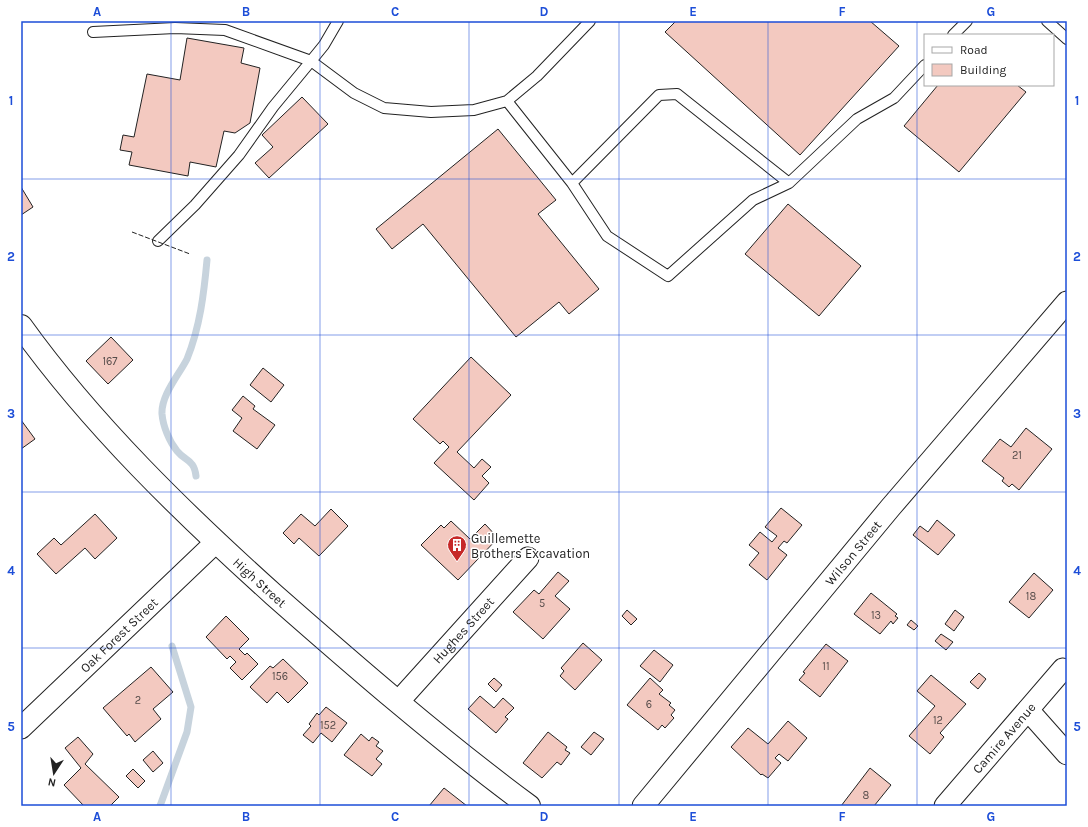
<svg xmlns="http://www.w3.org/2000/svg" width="1088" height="827" font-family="Karla,sans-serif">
  <rect width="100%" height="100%" fill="#fff"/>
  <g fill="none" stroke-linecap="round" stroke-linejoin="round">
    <path stroke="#c7d3dd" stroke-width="7" d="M196 476C194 459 186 462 177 451 169 441 163 426 162 414 161 395 179 375 187 359 200 327 204 293 207 260
      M160 806 187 732 191 707 172 646"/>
  </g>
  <path fill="#f3c9c0" stroke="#222" d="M676 21H870L899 46 800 155 665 32Z
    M187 38 244 48 241 63 260 68 250 123 235 133 224 131 216 167 190 162 188 176 129 165 132 152 120 150 123 135 134 137 147 74 180 80Z
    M938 85H1017L1026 92 959 172 904 126Z
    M302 97 328 124 269 178 255 163 273 147 262 135Z
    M498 129 556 200 538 214 599 289 569 314 559 302 516 337 423 224 392 249 376 229Z
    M21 187 33 207 21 215Z
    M788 204 861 266 819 316 745 254Z
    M111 337 133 360 108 384 86 361Z
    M471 357 511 395 457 452 474 468 482 459 491 467 482 476 489 483 474 500 434 463 449 447 443 441 440 444 413 419Z
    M263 368 284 385 271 402 250 385Z
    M243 396 255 406 253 409 275 425 257 449 233 431 242 418 232 410Z
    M21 420 35 439 21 449Z
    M1026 428 1052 449 1019 490 1012 484 1009 487 1002 481 1004 478 982 461 1000 439 1011 447Z
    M781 508 802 525 787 543 784 541 778 548 787 555 767 580 749 565 759 553 749 545 760 532 772 542 777 536 765 527Z
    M331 509 348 526 319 556 299 538 294 544 283 533 301 514 315 526Z
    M95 514 117 538 95 559 85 548 56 574 37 554 54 538 61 545Z
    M937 520 955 535 938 555 913 535 920 526 928 532Z
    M451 521 470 539 485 524 498 538 458 580 421 545 441 525 444 528Z
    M558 572 569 581 555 596 570 609 543 639 513 612 534 590 539 594Z
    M1034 573 1053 590 1029 618 1009 602Z
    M871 593 897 614 895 616 898 618 893 624 891 621 880 634 854 614Z
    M627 610 637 619 631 625 622 616Z
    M955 610 964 617 954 631 945 624Z
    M226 616 249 639 239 649 245 655 247 653 258 664 242 680 230 668 236 662 230 656 227 659 206 637Z
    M911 620 918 626 914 630 907 625Z
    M941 634 953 642 946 650 935 641Z
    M583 643 602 660 575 690 560 676 564 671 561 668Z
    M826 644 848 661 820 697 799 680 805 673 803 672Z
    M654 650 673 665 660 682 640 666Z
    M283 659 308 683 288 703 277 692 267 703 250 687 270 666 273 668Z
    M151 667 173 692 153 709 161 719 135 742 129 734 127 736 103 708Z
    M979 673 986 679 978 689 970 682Z
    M931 675 966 704 940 733 944 737 930 754 909 736 935 706 917 691Z
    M494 678 502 685 496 692 488 684Z
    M650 678 663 690 659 694 671 703 669 705 675 710 671 715 674 718 665 728 662 725 658 730 627 705Z
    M480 696 494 708 503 698 514 708 505 717 508 719 496 733 468 709Z
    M326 707 347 723 332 742 321 733 313 743 303 735 311 726 309 724 317 713 319 715Z
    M788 721 807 738 788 761 779 754 775 758 781 763 768 778 762 774 761 775 731 747 748 728 768 744Z
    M548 732 567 747 565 750 570 753 561 765 557 762 542 778 523 763Z
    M594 732 604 739 591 755 581 747Z
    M361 734 369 741 372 737 379 742 376 746 383 751 376 759 382 764 372 776 344 755Z
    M78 737 93 754 85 764 119 797 110 806H84L64 785 81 768 65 748Z
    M153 751 163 763 153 772 143 760Z
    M870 768 891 785 874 806H841Z
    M133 769 145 781 138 788 126 776Z
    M444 788 467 806H429Z"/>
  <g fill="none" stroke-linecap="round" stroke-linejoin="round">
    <defs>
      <path id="lane" d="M338 21 324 45 311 61 354 93 384 108 431 112 474 110 507 101 572 183 607 236 668 276 753 200 789 183 857 119 894 98 925 65
        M1047 21 1067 39
        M93 32 175 28 225 30 311 61 273 107 239 155 195 205 158 241
        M953 35 967 21
        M507 101 537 76 590 21
        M572 183 659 95 677 94 789 183"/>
      <g id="street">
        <path id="s1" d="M398 702 528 558"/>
        <path d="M1028 710 1067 754"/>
        <path id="s2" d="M21 728 216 542"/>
        <path id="s3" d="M643 806 890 508 1067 302"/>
        <path id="s4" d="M945 806 1063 669"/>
      </g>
      <g id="secondary">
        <path id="s5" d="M21 326C92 425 184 514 274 595 357 668 440 740 529 806"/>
      </g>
    </defs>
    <use href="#lane" stroke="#222" stroke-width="12"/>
    <use href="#street" stroke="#222" stroke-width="23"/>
    <use href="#secondary" stroke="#222" stroke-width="24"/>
    <use href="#lane" stroke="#fff" stroke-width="10"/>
    <use href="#street" stroke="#fff" stroke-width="21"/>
    <use href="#secondary" stroke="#fff" stroke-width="22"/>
    <path stroke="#222" stroke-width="1" stroke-dasharray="5 2" stroke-linecap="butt" d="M132 232 190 254"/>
  </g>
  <path fill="none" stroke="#1d4ed8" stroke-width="1" stroke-opacity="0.55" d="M171 21V806M320 21V806M469 21V806M619 21V806M768 21V806M917 21V806M21 179H1067M21 335H1067M21 492H1067M21 648H1067"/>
  <defs>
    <symbol id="building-pin" viewBox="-11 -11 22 30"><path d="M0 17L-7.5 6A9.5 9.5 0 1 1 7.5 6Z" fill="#c62828" stroke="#fff"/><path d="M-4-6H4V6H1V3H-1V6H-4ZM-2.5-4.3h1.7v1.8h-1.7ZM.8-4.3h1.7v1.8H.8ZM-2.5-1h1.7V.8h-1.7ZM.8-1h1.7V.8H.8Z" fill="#fff"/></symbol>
  </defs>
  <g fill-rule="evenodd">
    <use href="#building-pin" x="446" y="534" width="22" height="30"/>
  </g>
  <g text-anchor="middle" stroke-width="3" stroke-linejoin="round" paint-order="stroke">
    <g font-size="11" fill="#564c4a">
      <text x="110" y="365">167</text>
      <text x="1017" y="459">21</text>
      <text x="1031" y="600">18</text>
      <text x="542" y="607">5</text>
      <text x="876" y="619">13</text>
      <text x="826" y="670">11</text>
      <text x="280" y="680">156</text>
      <text x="138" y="704">2</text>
      <text x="649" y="708">6</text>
      <text x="938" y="724">12</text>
      <text x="328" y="729">152</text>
      <text x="866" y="799">8</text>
    </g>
    <g font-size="13" fill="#222" stroke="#fff" text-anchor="start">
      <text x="471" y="543">Guillemette<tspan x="471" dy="15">Brothers Excavation</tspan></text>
    </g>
    <g font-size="13" fill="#222" stroke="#fff">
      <text dy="5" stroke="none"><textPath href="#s3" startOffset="329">Wilson Street</textPath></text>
      <text dy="5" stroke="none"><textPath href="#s5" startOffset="351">High Street</textPath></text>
      <text dy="5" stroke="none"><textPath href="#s1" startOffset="97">Hughes Street</textPath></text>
      <text dy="5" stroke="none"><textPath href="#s2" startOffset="135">Oak Forest Street</textPath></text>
      <text dy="5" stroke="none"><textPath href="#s4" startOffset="90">Camire Avenue</textPath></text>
    </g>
  </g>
  <rect width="1088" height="827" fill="none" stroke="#ffffff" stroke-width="44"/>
  <rect x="924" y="34" width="130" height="52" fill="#ffffff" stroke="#a7a7a7"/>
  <rect x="932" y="47" width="20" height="6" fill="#ffffff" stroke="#a7a7a7"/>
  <text x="960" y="54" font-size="12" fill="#222222">Road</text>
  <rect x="932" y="64" width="20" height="12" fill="#f3c9c0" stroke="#a7a7a7"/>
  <text x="960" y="74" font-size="12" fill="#222222">Building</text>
  <g transform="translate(54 773) rotate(192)" stroke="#ffffff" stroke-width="3" paint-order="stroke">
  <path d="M0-3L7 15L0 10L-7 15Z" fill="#222222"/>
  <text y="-6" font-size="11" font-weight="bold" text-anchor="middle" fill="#222222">N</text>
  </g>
  <rect x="22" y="22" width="1044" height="783" fill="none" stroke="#1d4ed8" stroke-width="1.5"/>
  <g font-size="13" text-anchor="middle" font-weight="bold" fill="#1d4ed8">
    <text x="97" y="16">A</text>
    <text x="246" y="16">B</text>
    <text x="395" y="16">C</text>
    <text x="544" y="16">D</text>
    <text x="693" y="16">E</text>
    <text x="842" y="16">F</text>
    <text x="991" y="16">G</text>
    <text x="11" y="105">1</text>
    <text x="1077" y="105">1</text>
    <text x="11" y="261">2</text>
    <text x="1077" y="261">2</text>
    <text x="11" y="418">3</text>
    <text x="1077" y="418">3</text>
    <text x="11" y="575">4</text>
    <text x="1077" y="575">4</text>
    <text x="11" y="731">5</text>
    <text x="1077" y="731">5</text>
    <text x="97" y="821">A</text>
    <text x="246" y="821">B</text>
    <text x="395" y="821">C</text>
    <text x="544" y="821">D</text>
    <text x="693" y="821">E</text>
    <text x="842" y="821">F</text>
    <text x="991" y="821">G</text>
  </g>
</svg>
